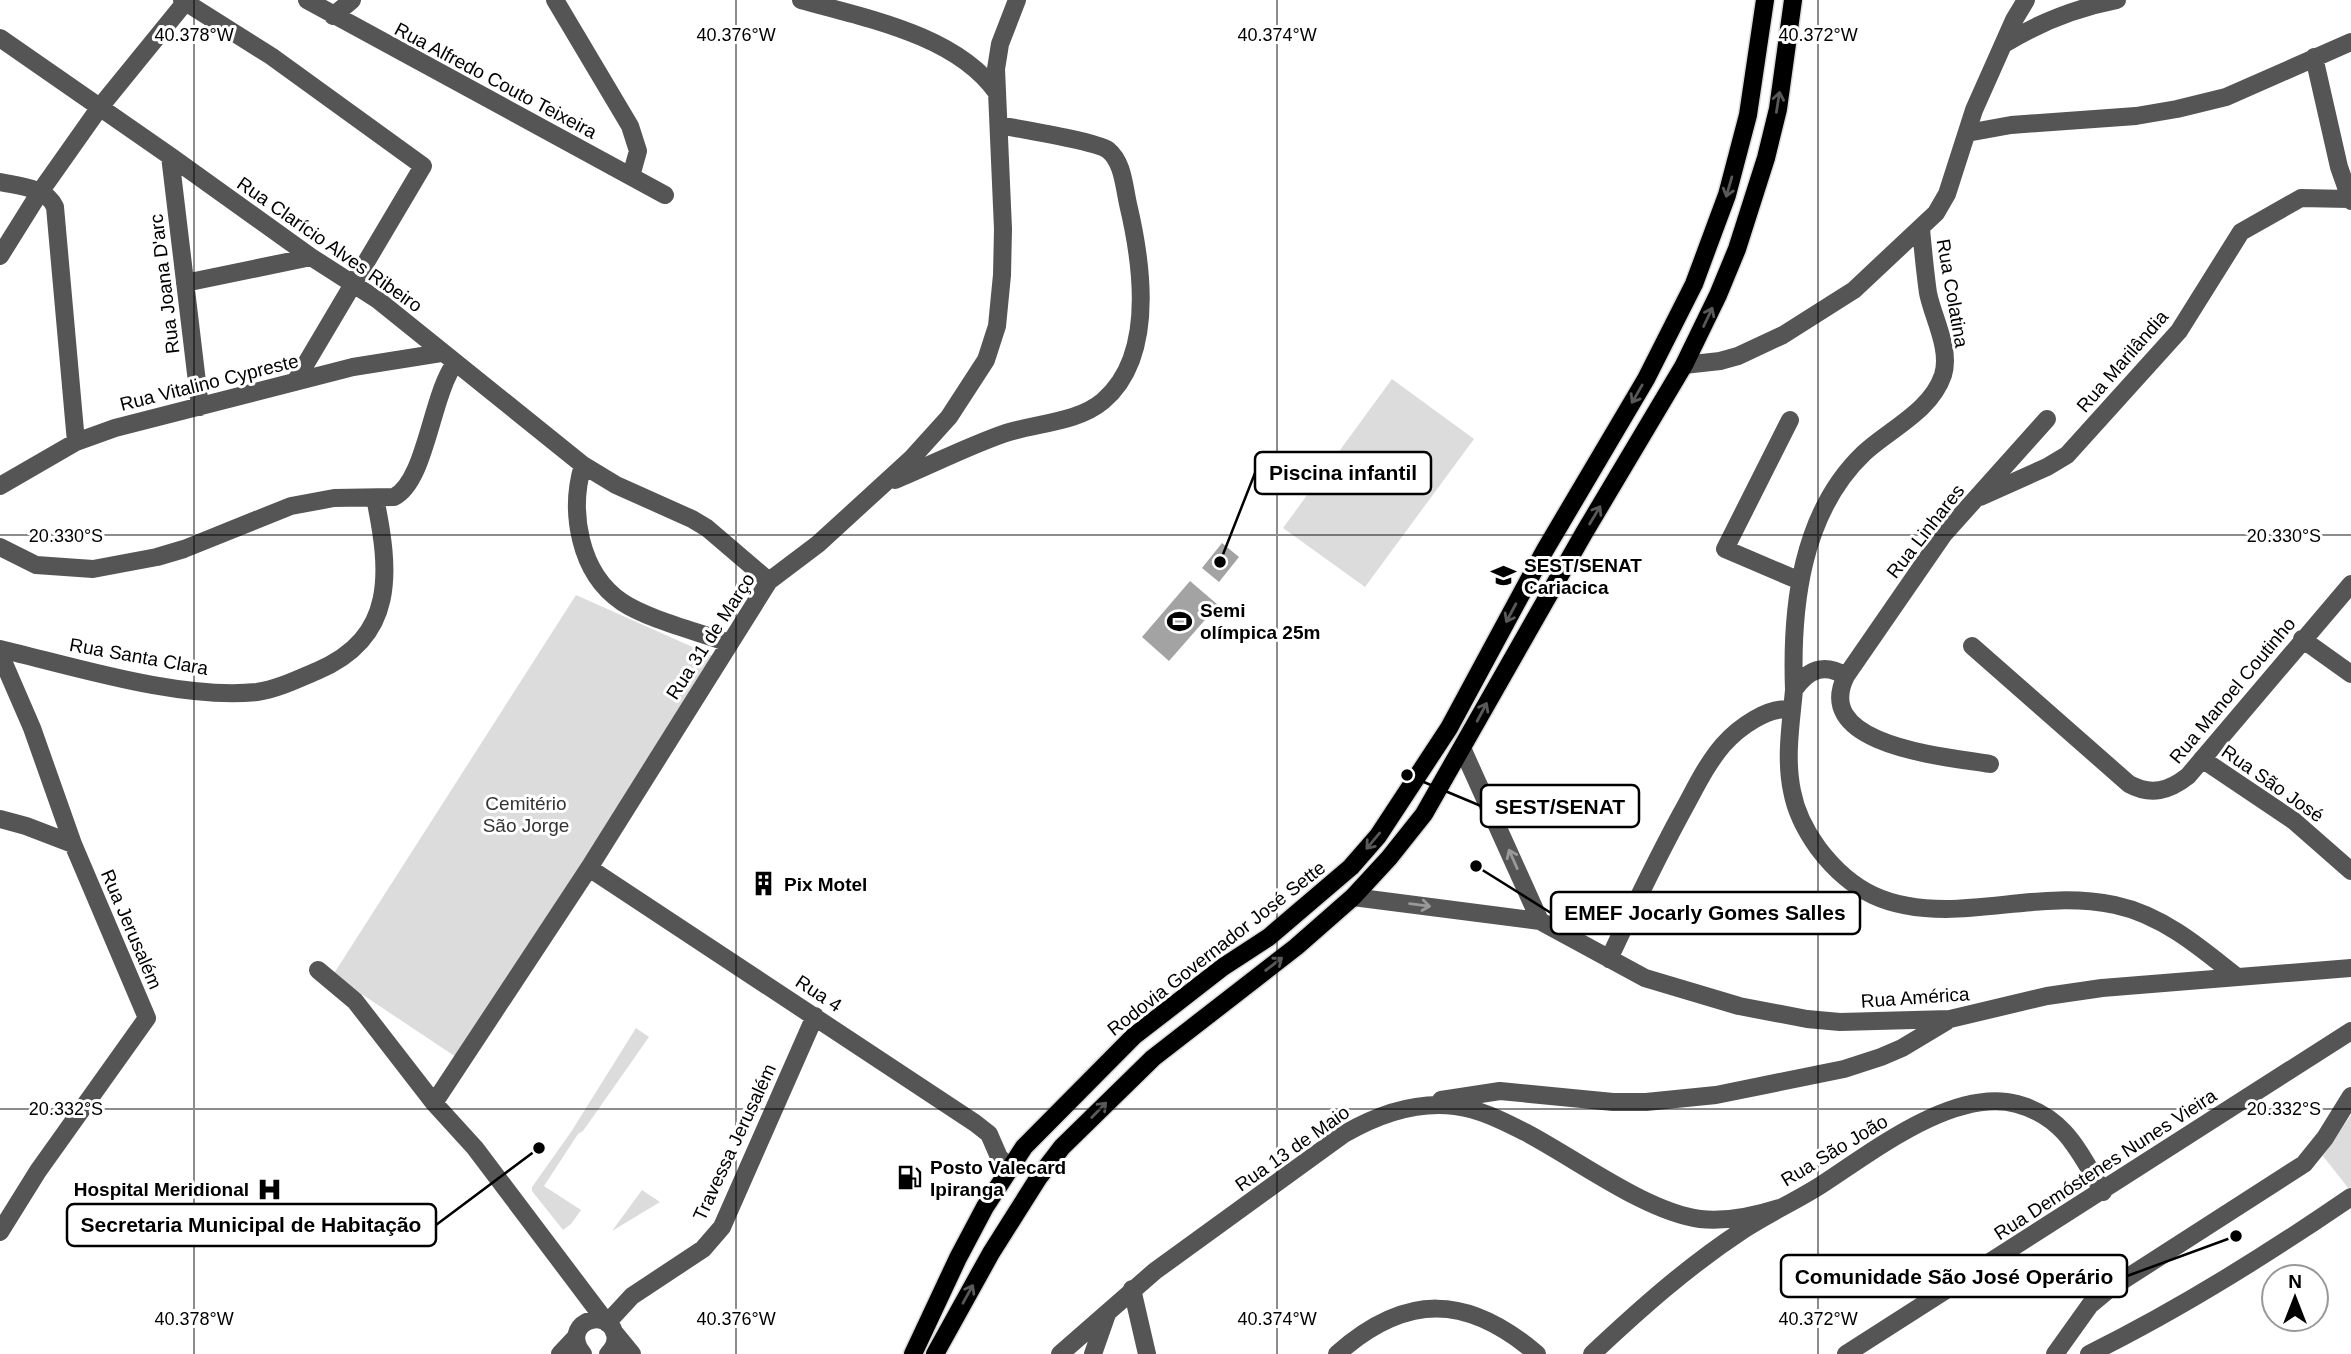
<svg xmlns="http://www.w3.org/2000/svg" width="2351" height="1354" font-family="Helvetica,sans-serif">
  <rect width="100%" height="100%" fill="#fff"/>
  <path fill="#dcdcdc" d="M1392 379 1474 439 1365 587 1283 528Z
    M576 595 715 657 459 1059 333 975Z
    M636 1028 649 1037 583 1131 578 1134 544 1186 581 1210 571 1224 563 1230 532 1191V1187L571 1132Z
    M2351 1115V1187L2349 1189 2323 1156Z
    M642 1190 660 1202 612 1231Z"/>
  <path fill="#a3a3a3" d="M1222 543 1239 557 1219 582 1202 568Z
    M1190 581 1218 605 1169 661 1142 637Z"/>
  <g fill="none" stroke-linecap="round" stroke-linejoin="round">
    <defs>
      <path id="major" d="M913 1354 958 1258 985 1207 1024 1147 1134 1036 1223 967 1269 937 1351 867 1378 836 1449 728 1545 550 1646 379 1694 284 1727 195 1748 115 1765 0
        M935 1354 991 1253 1039 1177 1062 1147 1153 1058 1296 947 1353 897 1389 858 1424 814 1584 533 1684 365 1718 295 1737 249 1766 158 1778 109 1793 0"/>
    </defs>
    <use href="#major" stroke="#dbdbdb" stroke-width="21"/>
    <path stroke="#555" stroke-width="18" d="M182 0 271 56 423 166 295 382
      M307 0 665 195
      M555 0 630 126 638 151 631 176
      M801 0C865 18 957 35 997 93
      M333 16 352 0
      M0 38 170 156 311 257 378 300 583 465 616 485 692 519 707 528 769 581
      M2004 44C2040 22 2076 8 2117 0
      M2314 57 2339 167 2351 201
      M1967 133 2011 125 2136 116 2177 109 2226 97 2351 42
      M170 156 200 407
      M0 182C19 186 46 187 55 207L76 442
      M0 256 40 192 100 107 187 0
      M185 283 311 257
      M1684 365 1720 361 1738 356 1783 335 1854 290 1936 213 1947 194 1974 110 2014 20 2026 0
      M1790 420 1725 549 1800 581
      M583 465C569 511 579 573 622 602 647 619 699 632 729 643
      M895 480C931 465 966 447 1003 434 1035 423 1077 423 1103 401 1156 356 1142 263 1128 204 1124 186 1123 162 1108 150 1096 141 1019 129 999 125
      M0 486 76 442 115 428 353 367 441 353
      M1980 497 2047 467 2067 455 2179 331 2241 232 2301 198 2349 199
      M0 547 36 565 93 569 157 557 184 549 291 506 334 498 394 497C426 481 431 396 455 363
      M2302 639 2351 674
      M1972 646 2129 784C2151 796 2169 791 2188 776L2351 584
      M0 649C76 667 180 700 257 692 278 689 298 679 317 671 397 637 390 571 375 498
      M0 654 32 728 73 844 147 1018 38 1171 0 1232
      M1846 676C1824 663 1808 669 1794 690 1791 723 1785 758 1792 791 1796 813 1805 830 1818 848 1852 893 1889 909 1946 909 2005 908 2055 893 2115 905 2162 915 2200 947 2237 977
      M1794 690C1791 607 1801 513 1864 453 1890 429 1931 411 1943 375 1951 349 1933 318 1928 293 1925 272 1923 250 1921 229
      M1462 748 1540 921
      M2202 759 2294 821 2351 871
      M1990 764C1951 757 1810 747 1846 676L1944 534 2047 419
      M0 819 26 826 73 844
      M589 868 975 1123 989 1134 999 1157 1010 1168
      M1353 897 1540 921 1645 978 1739 1006 1807 1019 1840 1022 1950 1019 2047 996 2102 988 2351 968
      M1609 959C1632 910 1655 862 1681 814 1694 791 1705 766 1723 745 1738 728 1769 705 1792 710
      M318 970 355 1001 434 1103 475 1148 607 1323 632 1296 703 1249 722 1227 815 1016
      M1441 1100 1500 1091 1613 1102H1646L1716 1095 1844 1069 1881 1057 1902 1048 1947 1021
      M434 1103 589 868 769 581 818 544 911 459 949 417 986 360 997 326 1002 275 1003 229 996 69 1000 44 1017 0
      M1132 1289 1147 1354
      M614 1332 632 1354
      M560 1354 576 1337
      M583 1354C559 1325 606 1304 615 1334 617 1342 614 1348 608 1354
      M1060 1354 1155 1271 1344 1134C1377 1115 1416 1101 1455 1106 1480 1109 1503 1121 1525 1132 1575 1158 1646 1212 1700 1219 1727 1222 1754 1216 1779 1208
      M1093 1354 1107 1314
      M1337 1354C1406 1293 1467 1294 1537 1354
      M1592 1354C1641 1308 1687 1267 1743 1230 1769 1213 1796 1201 1821 1185 1872 1152 1954 1087 2017 1104 2065 1117 2079 1152 2103 1192
      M1846 1354 2351 1031
      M2055 1354 2090 1305 2108 1290 2304 1164 2325 1138 2351 1096
      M2089 1354C2180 1309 2268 1254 2351 1197"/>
    <use href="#major" stroke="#000" stroke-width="18"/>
  </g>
  <defs><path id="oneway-shaft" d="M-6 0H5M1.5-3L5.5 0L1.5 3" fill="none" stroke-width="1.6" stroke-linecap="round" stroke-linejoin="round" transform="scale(1.75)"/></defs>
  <g stroke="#595959">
    <use href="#oneway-shaft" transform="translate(1778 102) rotate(-81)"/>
    <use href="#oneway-shaft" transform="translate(1729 187) rotate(106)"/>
    <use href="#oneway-shaft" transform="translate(1708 317) rotate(-65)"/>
    <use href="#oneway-shaft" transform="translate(1637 394) rotate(120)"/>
    <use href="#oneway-shaft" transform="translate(1595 515) rotate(-59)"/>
    <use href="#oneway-shaft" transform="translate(1511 613) rotate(118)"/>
    <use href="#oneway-shaft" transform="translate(1482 712) rotate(-62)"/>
    <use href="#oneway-shaft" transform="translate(1373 841) rotate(130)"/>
    <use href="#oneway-shaft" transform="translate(1274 964) rotate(-38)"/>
    <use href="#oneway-shaft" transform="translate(1099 1110) rotate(-46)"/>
    <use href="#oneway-shaft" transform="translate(968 1294) rotate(-61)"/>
  </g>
  <g stroke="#999">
    <use href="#oneway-shaft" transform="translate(1513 859) rotate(-114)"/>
    <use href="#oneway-shaft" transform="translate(1420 905) rotate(7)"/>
  </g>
  <path fill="none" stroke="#000" stroke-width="2" stroke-opacity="0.45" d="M194 0V1354M736 0V1354M1277 0V1354M1818 0V1354M0 535H2351M0 1109H2351"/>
  <defs>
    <symbol id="university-bare" viewBox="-9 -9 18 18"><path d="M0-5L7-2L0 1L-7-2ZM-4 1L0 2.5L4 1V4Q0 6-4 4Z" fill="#000" stroke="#fff" stroke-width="2.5" paint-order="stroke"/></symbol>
    <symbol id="stadium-bare" viewBox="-9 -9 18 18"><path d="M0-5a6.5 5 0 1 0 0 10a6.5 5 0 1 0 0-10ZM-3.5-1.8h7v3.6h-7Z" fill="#000" stroke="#fff" stroke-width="2.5" paint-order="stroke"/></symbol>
    <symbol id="building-bare" viewBox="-9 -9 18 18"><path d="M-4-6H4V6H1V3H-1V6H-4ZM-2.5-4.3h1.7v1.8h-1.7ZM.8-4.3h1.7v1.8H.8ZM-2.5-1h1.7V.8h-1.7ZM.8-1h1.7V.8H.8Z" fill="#000" stroke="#fff" stroke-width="2.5" paint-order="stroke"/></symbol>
    <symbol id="fuel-bare" viewBox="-9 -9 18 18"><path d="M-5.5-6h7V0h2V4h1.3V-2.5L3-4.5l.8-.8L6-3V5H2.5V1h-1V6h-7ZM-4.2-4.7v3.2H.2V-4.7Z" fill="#000" stroke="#fff" stroke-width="2.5" paint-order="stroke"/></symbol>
    <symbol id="hospital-bare" viewBox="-9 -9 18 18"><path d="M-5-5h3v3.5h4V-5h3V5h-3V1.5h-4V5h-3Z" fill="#000" stroke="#fff" stroke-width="2.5" paint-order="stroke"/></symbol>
  </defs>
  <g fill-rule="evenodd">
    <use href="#university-bare" x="1486" y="558" width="35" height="35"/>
    <use href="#stadium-bare" x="1162" y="604" width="35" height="35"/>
    <use href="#building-bare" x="746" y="866" width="35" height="35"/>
    <use href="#fuel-bare" x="892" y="1160" width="35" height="35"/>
    <use href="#hospital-bare" x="252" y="1172" width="35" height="35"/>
  </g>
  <g text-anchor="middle" stroke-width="6" stroke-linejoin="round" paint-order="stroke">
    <g font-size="19" fill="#000" stroke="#fff">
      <text transform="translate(496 80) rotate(28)" y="7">Rua Alfredo Couto Teixeira</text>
      <text transform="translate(330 244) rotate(35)" y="7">Rua Clarício Alves Ribeiro</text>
      <text transform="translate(164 284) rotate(-97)" y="7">Rua Joana D'arc</text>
      <text transform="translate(1953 293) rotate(80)" y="7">Rua Colatina</text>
      <text transform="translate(2122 361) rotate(-49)" y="7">Rua Marilândia</text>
      <text transform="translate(209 382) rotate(-14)" y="7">Rua Vitalino Cypreste</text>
      <text transform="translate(1925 531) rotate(-52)" y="7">Rua Linhares</text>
      <text transform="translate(710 636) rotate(-57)" y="7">Rua 31 de Março</text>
      <text transform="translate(139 656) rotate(10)" y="7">Rua Santa Clara</text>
      <text transform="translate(2232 690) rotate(-50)" y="7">Rua Manoel Coutinho</text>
      <text transform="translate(2273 783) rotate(35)" y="7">Rua São José</text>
      <text transform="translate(132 929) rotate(67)" y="7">Rua Jerusalém</text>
      <text transform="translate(1216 948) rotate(-38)" y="7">Rodovia Governador José Sette</text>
      <text transform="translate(819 993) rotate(33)" y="7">Rua 4</text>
      <text transform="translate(1915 997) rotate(-4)" y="7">Rua América</text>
      <text transform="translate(734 1142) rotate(-65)" y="7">Travessa Jerusalém</text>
      <text transform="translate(1292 1148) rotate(-35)" y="7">Rua 13 de Maio</text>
      <text transform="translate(1834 1150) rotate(-31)" y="7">Rua São João</text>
      <text transform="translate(2105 1164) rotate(-33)" y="7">Rua Demóstenes Nunes Vieira</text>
    </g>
    <g font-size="19" font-weight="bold" fill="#000" stroke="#fff" text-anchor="start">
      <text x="1524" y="572">SEST/SENAT<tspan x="1524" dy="22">Cariacica</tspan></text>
      <text x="1200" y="617">Semi<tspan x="1200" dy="22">olímpica 25m</tspan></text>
      <text x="784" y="891">Pix Motel</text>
      <text x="930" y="1174">Posto Valecard<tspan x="930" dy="22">Ipiranga</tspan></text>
      <text x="249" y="1196" text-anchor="end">Hospital Meridional</text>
    </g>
    <g font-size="19" fill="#333" stroke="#fff">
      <text x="526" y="810">Cemitério<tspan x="526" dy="22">São Jorge</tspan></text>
    </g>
  </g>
  <g font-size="18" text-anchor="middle" fill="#000" stroke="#fff" stroke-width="6" stroke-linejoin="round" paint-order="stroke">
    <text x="194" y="41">40.378°W</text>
    <text x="736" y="41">40.376°W</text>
    <text x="1277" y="41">40.374°W</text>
    <text x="1818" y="41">40.372°W</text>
    <text x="66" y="542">20.330°S</text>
    <text x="2284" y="542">20.330°S</text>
    <text x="66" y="1115">20.332°S</text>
    <text x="2284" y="1115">20.332°S</text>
    <text x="194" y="1325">40.378°W</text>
    <text x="736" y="1325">40.376°W</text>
    <text x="1277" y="1325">40.374°W</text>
    <text x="1818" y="1325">40.372°W</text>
  </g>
  <path fill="none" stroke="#000" stroke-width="2.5" d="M1220 562L1255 473M1407 775L1481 806M1476 866L1551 913M539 1148L436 1225M2236 1236L2127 1276"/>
  <g fill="#000" stroke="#fff" stroke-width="2.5">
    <circle cx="1220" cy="562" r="7"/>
    <circle cx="1407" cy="775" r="7"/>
    <circle cx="1476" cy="866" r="7"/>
    <circle cx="539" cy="1148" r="7"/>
    <circle cx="2236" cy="1236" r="7"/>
  </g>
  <g fill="#fff" stroke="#000" stroke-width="2.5">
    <rect x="1255" y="452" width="176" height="42" rx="7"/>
    <rect x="1481" y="785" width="158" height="42" rx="7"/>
    <rect x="1551" y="892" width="309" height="42" rx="7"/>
    <rect x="67" y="1204" width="369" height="42" rx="7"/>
    <rect x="1781" y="1255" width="346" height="42" rx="7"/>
  </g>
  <g font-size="21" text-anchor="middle" font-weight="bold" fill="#000">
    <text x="1343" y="480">Piscina infantil</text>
    <text x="1560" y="814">SEST/SENAT</text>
    <text x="1705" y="920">EMEF Jocarly Gomes Salles</text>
    <text x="251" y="1232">Secretaria Municipal de Habitação</text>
    <text x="1954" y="1284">Comunidade São José Operário</text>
  </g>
  <g transform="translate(2295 1298)"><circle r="33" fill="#ffffff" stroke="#999999" stroke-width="2"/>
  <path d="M0-5L12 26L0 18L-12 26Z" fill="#000000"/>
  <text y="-10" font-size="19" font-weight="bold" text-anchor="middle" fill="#000000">N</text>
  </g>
</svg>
